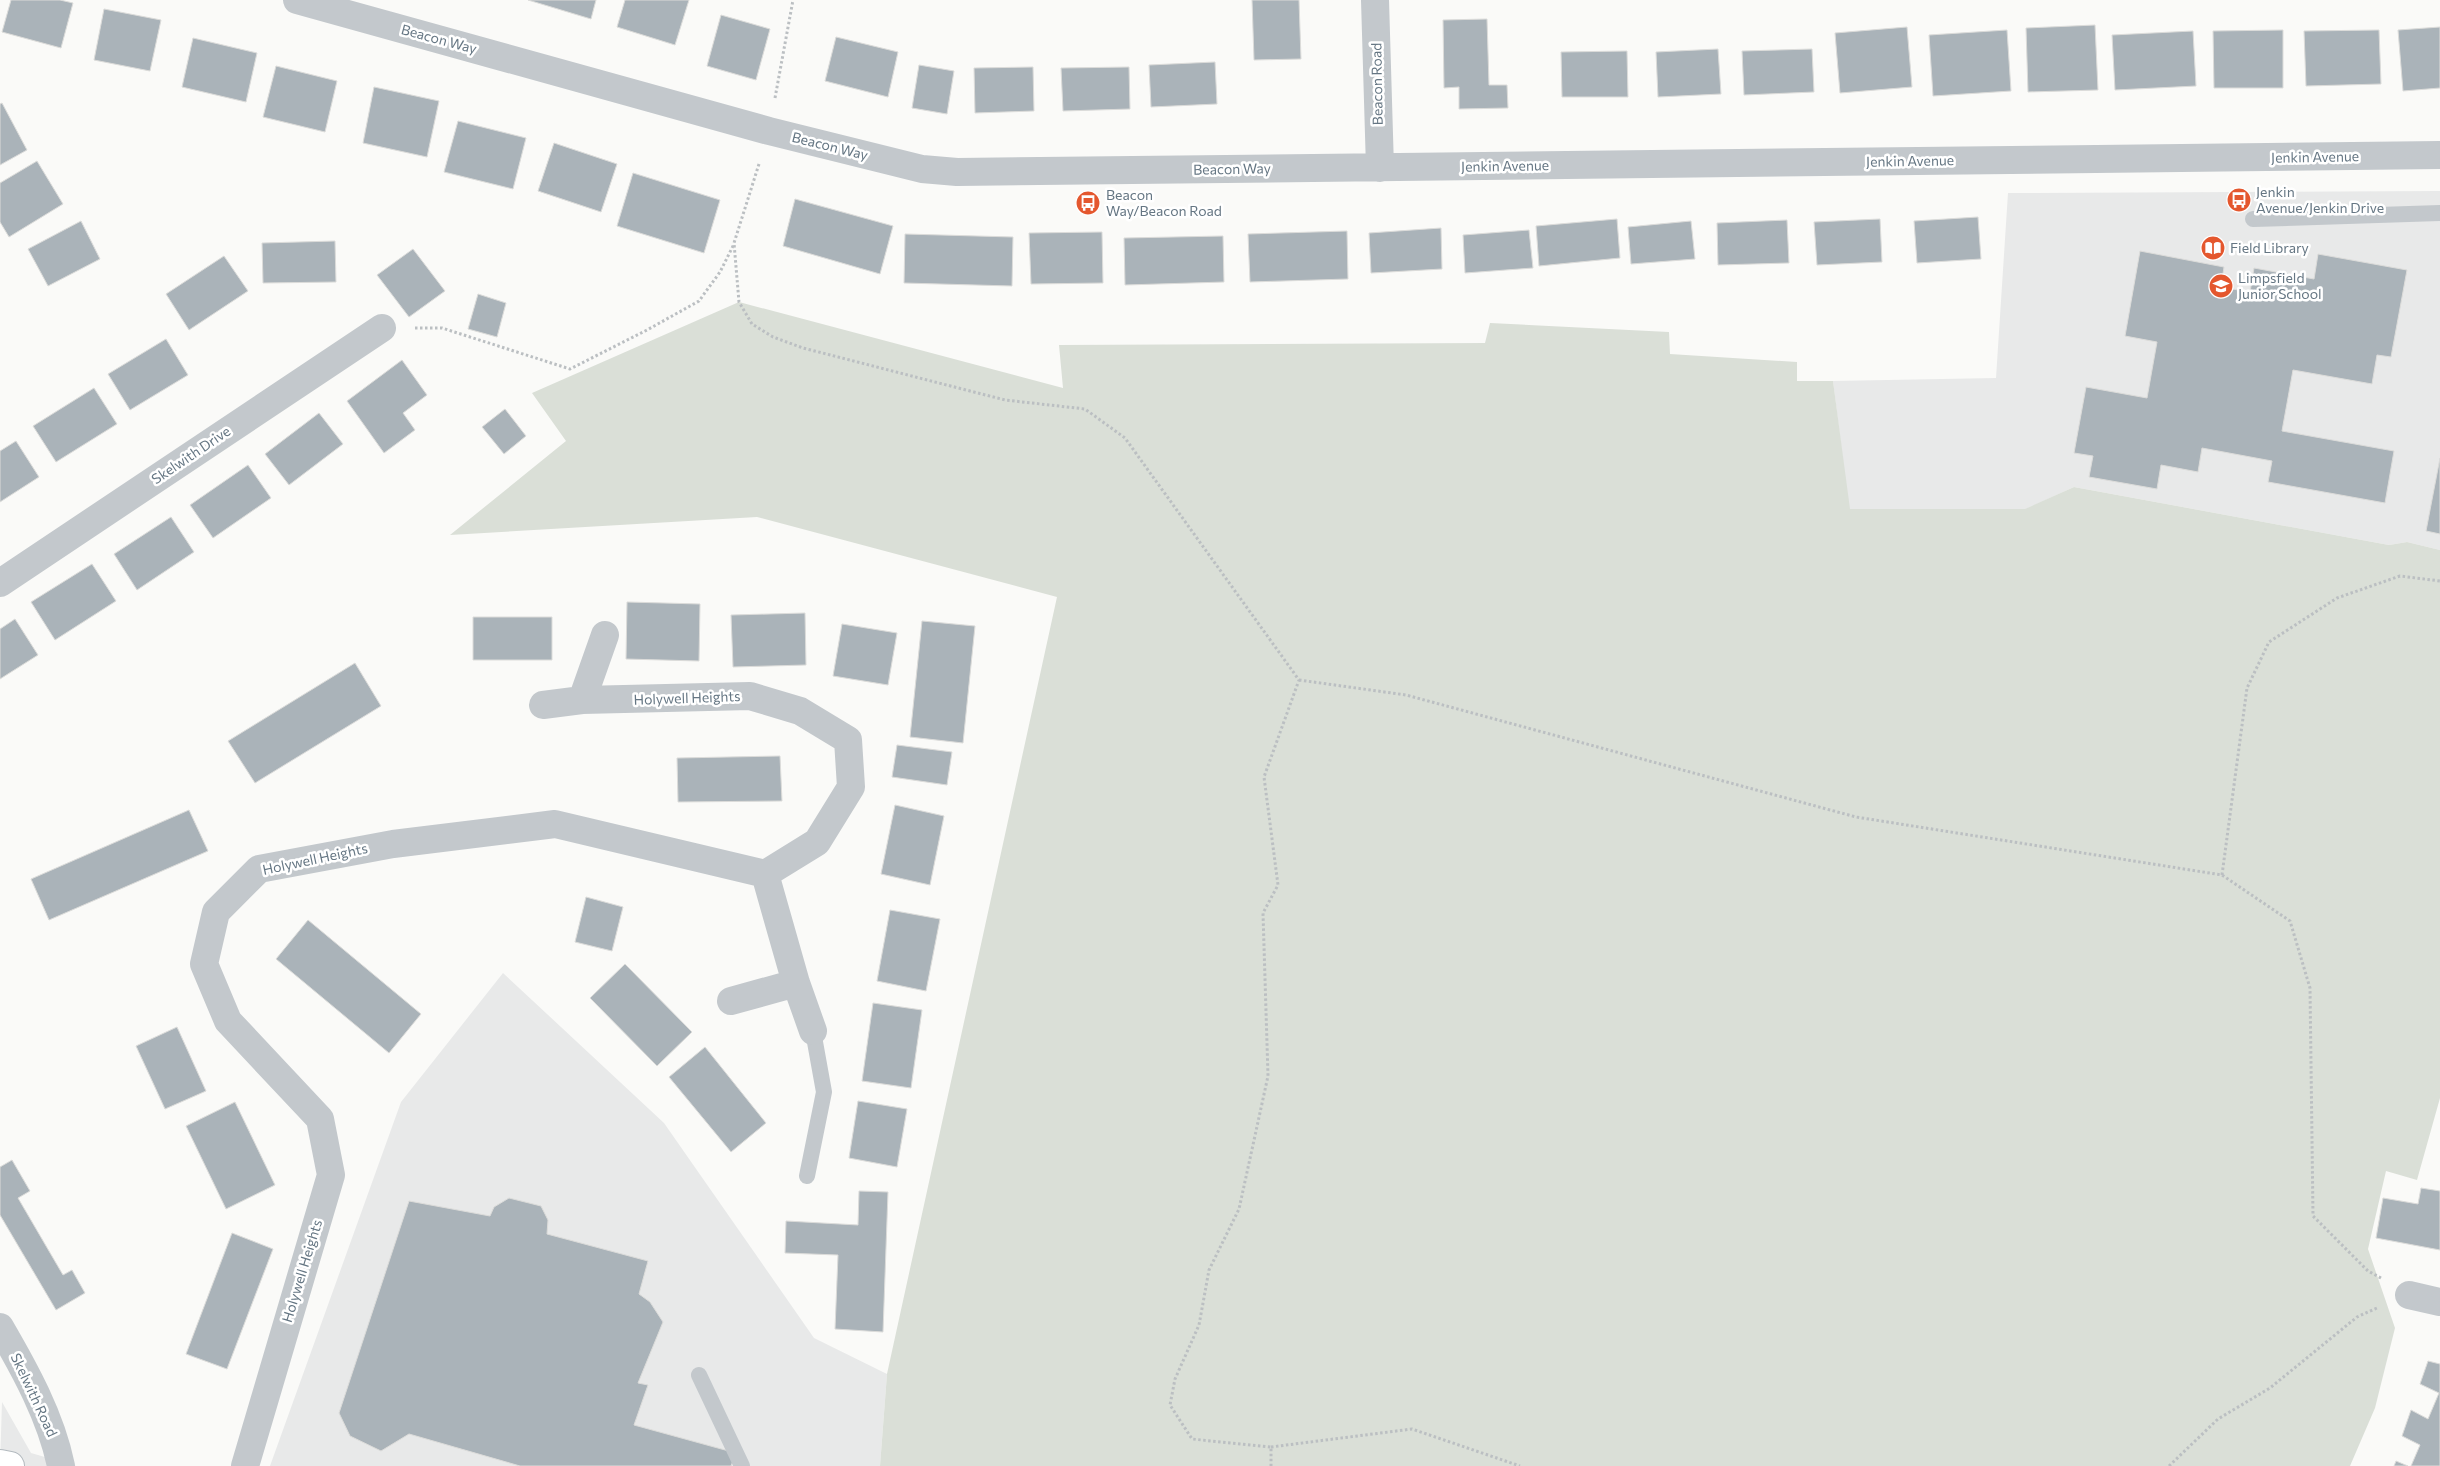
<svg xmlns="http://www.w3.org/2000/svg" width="2440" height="1466" font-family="Commissioner,sans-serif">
  <rect width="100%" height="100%" fill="#fafaf8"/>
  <path fill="#e8e9e9" d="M2440 191V550L2407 542 2389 545 2074 487 2026 509H1849L1833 381 1996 378 2008 193Z
    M503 973 664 1123 814 1338 887 1374 880 1466H270L401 1102Z
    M2 1402 31 1453 76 1466H0Z"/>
  <path fill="#dadfd7" d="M739 302 1063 388 1059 345 1485 343 1490 323 1669 332 1670 354 1797 362V381H1833L1850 509H2025L2074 487 2389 545 2407 542 2440 550V1098L2417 1180 2386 1171 2368 1249 2395 1328 2375 1408 2350 1466H880L887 1374 1057 597 757 517 450 535 566 441 532 393Z"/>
  <path fill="#aab3b9" stroke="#dcdcda" d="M11 0H60L73 3 61 48 2 32Z
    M528 0H596L591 19Z
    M625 0H689L675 45 617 27Z
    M1252 0H1299L1301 59 1254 60Z
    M104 9 161 20 150 71 94 60Z
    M721 15 770 29 756 80 707 66Z
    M1487 19 1489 85H1507L1508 108 1459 109V87L1444 88 1443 20Z
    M2095 25 2098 90 2028 92 2026 28Z
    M1907 27 1912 87 1840 93 1835 33Z
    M2440 27V88L2403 91 2398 30Z
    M2007 30 2011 91 1933 96 1929 35Z
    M2283 30V88H2214L2213 31Z
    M2379 30 2381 84 2306 86 2304 31Z
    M2193 31 2196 86 2115 90 2112 35Z
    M836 37 898 52 888 97 825 81Z
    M193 38 257 53 246 102 182 87Z
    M1718 49 1721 94 1658 97 1656 52Z
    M1812 49 1814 92 1744 95 1742 51Z
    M1627 51 1628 97H1562L1561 52Z
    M1215 62 1217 104 1151 107 1149 65Z
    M919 65 954 71 947 114 912 108Z
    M276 66 337 81 325 132 263 117Z
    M1033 67 1034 111 975 113 974 68Z
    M1129 67 1130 109 1063 111 1061 68Z
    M374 87 439 101 427 157 363 143Z
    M2 103 27 150 0 165V104Z
    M458 121 526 138 513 189 444 172Z
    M554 143 617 164 601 212 538 191Z
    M37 161 63 204 9 237 0 222V183Z
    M633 173 720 200 704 253 617 226Z
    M795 199 893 226 880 274 783 246Z
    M1978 217 1981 259 1917 263 1914 221Z
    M1617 219 1620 258 1539 266 1536 226Z
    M1880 219 1882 262 1817 265 1814 222Z
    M1787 220 1789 263 1718 265 1717 223Z
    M81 221 100 259 48 286 28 249Z
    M1691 221 1695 259 1631 264 1628 227Z
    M1441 228 1442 269 1371 273 1369 233Z
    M1529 230 1533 268 1465 273 1463 235Z
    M1347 231 1348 279 1250 282 1248 234Z
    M1102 232 1103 283 1031 284 1029 233Z
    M905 234 1013 237 1012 286 904 283Z
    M1223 236 1224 282 1125 285 1124 238Z
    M335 241 336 282 263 283 262 243Z
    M413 249 445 291 409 317 377 275Z
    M2140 251 2224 267 2221 287 2250 292 2254 268 2314 279 2318 254 2407 270 2391 357 2377 355 2372 384 2293 370 2282 431 2394 451 2385 503 2268 482 2272 461 2202 448 2198 472 2161 465 2157 489 2089 477 2093 456 2074 453 2086 387 2147 398 2157 342 2125 336Z
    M224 256 248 291 189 330 166 294Z
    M478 294 506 303 497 337 468 329Z
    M166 339 188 375 130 410 108 374Z
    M402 360 427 395 403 413 415 430 384 453 347 401Z
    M94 388 117 424 56 462 33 426Z
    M505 409 526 436 504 454 482 427Z
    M319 413 343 444 289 485 265 454Z
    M16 441 39 477 0 502V451Z
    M2440 458V534L2426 531Z
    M248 465 271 498 213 538 190 505Z
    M171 517 194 552 137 590 114 554Z
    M92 564 116 601 55 640 31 602Z
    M627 602 700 604 699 661 626 659Z
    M805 613 806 665 733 667 731 615Z
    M473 617H552V660H473Z
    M15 619 38 655 0 679V629Z
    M922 621 975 626 963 743 910 737Z
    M842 624 897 633 888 685 833 676Z
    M355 663 381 706 255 783 228 741Z
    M897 745 952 752 947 785 892 777Z
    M780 756 782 801 678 802 677 758Z
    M895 805 944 816 930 885 881 874Z
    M189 810 208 851 49 920 31 879Z
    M586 897 623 907 612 951 575 942Z
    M890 910 940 919 926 991 877 981Z
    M308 920 421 1014 389 1053 276 959Z
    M625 964 692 1032 657 1066 590 998Z
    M873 1003 922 1010 911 1088 862 1081Z
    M177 1027 206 1091 165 1109 136 1046Z
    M705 1047 766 1123 731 1152 669 1077Z
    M858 1101 907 1109 897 1167 849 1158Z
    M235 1102 275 1185 226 1209 186 1126Z
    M12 1160 30 1191 18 1198 63 1275 72 1270 85 1293 56 1310 0 1215V1167Z
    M2421 1188 2440 1191V1250L2376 1238 2383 1198 2418 1204Z
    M859 1191 888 1192 883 1332 835 1329 838 1255 785 1253 786 1221 858 1225Z
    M509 1198 541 1206 548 1220 547 1234 648 1261 639 1294 650 1302 663 1322 638 1383 648 1385 634 1425 736 1453 731 1466H520L409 1434 381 1451 350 1436 339 1413 409 1201 490 1216 494 1207Z
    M232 1233 273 1249 227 1369 186 1354Z
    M2428 1361 2440 1364V1466H2411L2420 1445 2402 1436 2411 1410 2428 1419 2439 1393 2420 1384Z
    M2396 1461 2408 1466H2394Z"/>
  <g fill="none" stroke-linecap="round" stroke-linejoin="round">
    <defs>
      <path id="secondary" d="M0 1464 10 1466"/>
    </defs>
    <use href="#secondary" stroke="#b3babf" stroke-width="30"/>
    <path stroke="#bbbfc2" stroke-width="3" stroke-dasharray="2.5 2.5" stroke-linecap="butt" d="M775 98 793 0
      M759 164 734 243 739 302 752 324 773 337 803 348 1005 400 1085 409 1125 438 1299 680 1264 777 1278 885 1263 913 1268 1076 1239 1209 1209 1270 1199 1325 1175 1379 1170 1405 1192 1439 1271 1447V1466
      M415 328H442L570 369 647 330 699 301 720 272 734 244
      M1299 680 1406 695 1856 817 2222 875 2290 921 2310 988 2313 1216 2368 1271 2381 1278
      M2222 875 2247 688 2269 642 2337 598 2400 576 2440 581
      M1271 1447 1412 1429 1520 1466
      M2169 1466 2218 1419 2270 1388 2357 1317 2379 1307"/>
    <path stroke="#c3c8cc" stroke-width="16" d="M2253 219 2440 213
      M807 1176 824 1092 813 1031
      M699 1375 742 1466"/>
    <path stroke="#c3c8cc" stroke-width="28" d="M297 0 769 131 922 169 957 172 2440 155
      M1375 0 1380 168
      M0 583 382 328
      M582 700 605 635
      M765 874 796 983 813 1031
      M731 1001 796 983
      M2409 1295 2440 1302
      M0 1327C25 1370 51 1417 61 1466
      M245 1466 331 1175 320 1119 228 1021 204 964 216 912 259 869 393 844 555 824 765 874 817 842 851 787 848 740 800 711 750 696 582 700 543 705"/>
    <use href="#secondary" stroke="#fff" stroke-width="28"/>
  </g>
  <defs>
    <symbol id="bus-disc" viewBox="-11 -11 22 22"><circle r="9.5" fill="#e4572e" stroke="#fff"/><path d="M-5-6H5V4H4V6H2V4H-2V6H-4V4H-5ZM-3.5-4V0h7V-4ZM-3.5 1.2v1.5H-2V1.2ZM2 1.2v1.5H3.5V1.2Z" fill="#fff"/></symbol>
    <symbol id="library-disc" viewBox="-11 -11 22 22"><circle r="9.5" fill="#e4572e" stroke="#fff"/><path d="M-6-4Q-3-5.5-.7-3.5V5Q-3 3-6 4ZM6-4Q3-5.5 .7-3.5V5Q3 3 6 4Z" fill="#fff"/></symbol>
    <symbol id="school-disc" viewBox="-11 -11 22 22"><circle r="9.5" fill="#e4572e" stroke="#fff"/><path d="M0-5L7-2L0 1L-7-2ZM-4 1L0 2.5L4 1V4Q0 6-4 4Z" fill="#fff"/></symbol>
  </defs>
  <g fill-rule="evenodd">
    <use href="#bus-disc" x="2225" y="186" width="28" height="28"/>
    <use href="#bus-disc" x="1074" y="189" width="28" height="28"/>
    <use href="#library-disc" x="2199" y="234" width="28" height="28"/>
    <use href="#school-disc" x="2207" y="272" width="28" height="28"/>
  </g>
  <g text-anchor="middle" stroke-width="5" stroke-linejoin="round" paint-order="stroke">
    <g font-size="14" fill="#657683" stroke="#fff">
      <text transform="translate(439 39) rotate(15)" y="5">Beacon Way</text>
      <text transform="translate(1377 84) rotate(-91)" y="5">Beacon Road</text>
      <text transform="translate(830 146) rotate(14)" y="5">Beacon Way</text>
      <text transform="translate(2315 157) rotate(-1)" y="5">Jenkin Avenue</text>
      <text transform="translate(1910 161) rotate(-1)" y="5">Jenkin Avenue</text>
      <text transform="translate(1505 166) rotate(-1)" y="5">Jenkin Avenue</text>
      <text transform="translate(1232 169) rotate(-1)" y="5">Beacon Way</text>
      <text transform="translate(191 455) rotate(-34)" y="5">Skelwith Drive</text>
      <text transform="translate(687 698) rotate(-2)" y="5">Holywell Heights</text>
      <text transform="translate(315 859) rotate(-12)" y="5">Holywell Heights</text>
      <text transform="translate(302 1271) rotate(-73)" y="5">Holywell Heights</text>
      <text transform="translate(34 1395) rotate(65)" y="5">Skelwith Road</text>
    </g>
    <g font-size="14" fill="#657683" stroke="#fff" text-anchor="start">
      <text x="2256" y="197">Jenkin<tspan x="2256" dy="16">Avenue/Jenkin Drive</tspan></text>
      <text x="1106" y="200">Beacon<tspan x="1106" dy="16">Way/Beacon Road</tspan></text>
      <text x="2230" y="253">Field Library</text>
      <text x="2238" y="283">Limpsfield<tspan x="2238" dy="16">Junior School</tspan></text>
    </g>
  </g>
</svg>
